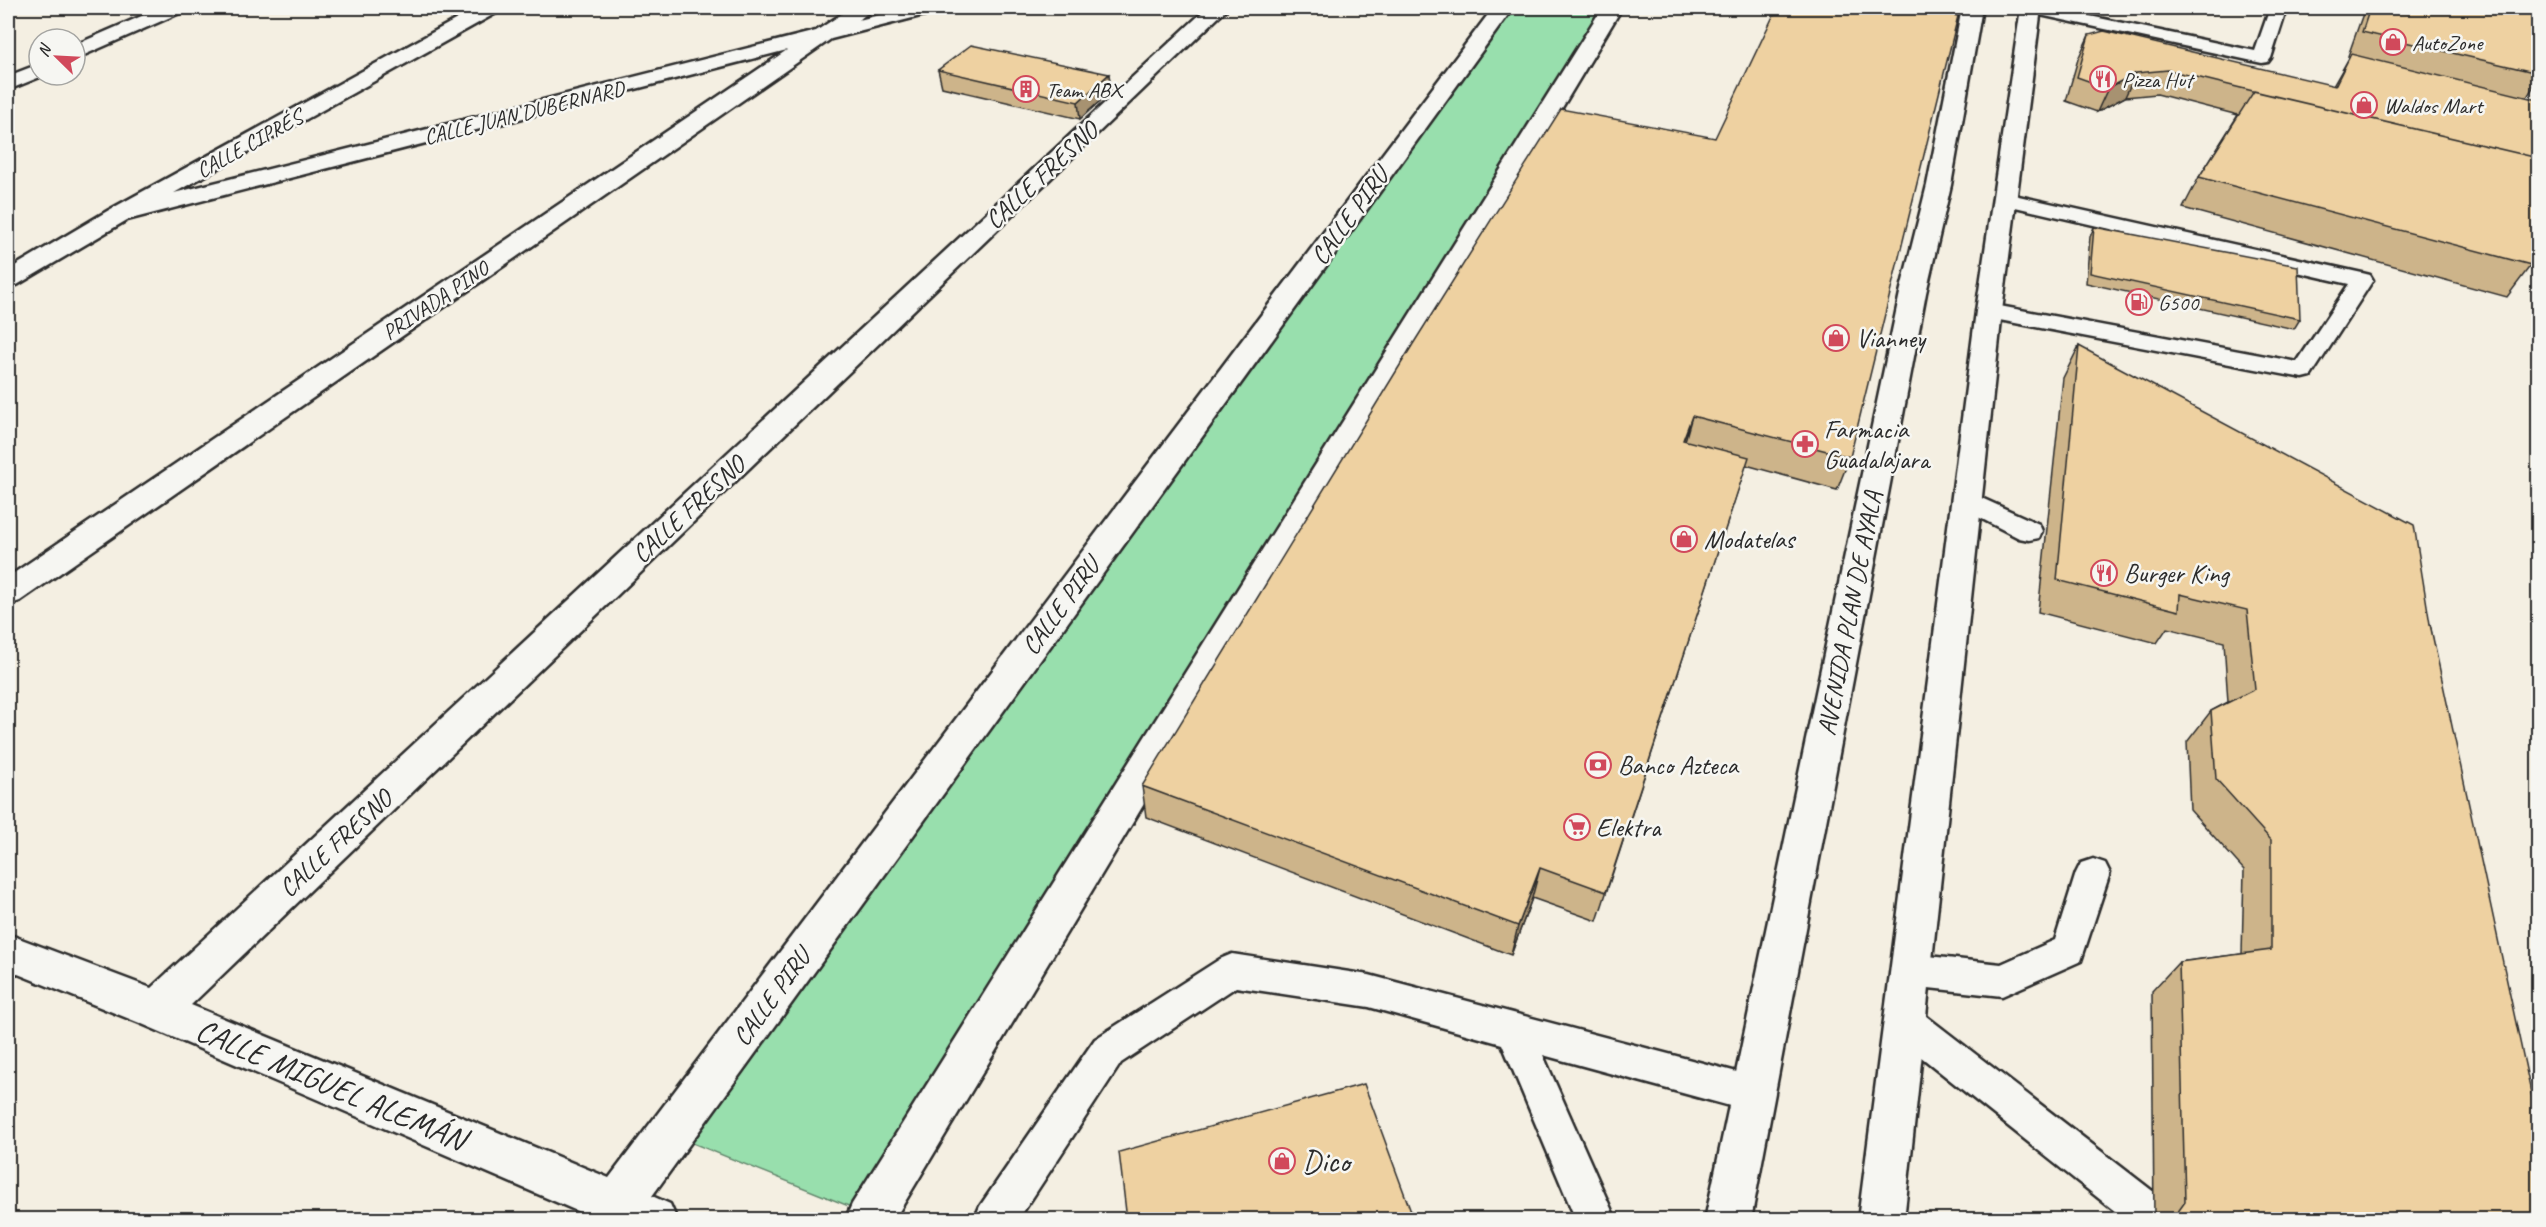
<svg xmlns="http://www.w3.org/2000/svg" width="2546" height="1227" font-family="Caveat,sans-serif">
  <rect width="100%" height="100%" fill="#f4efe2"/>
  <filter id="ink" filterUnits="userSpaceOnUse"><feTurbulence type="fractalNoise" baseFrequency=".0167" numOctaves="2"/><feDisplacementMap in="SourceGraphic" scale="12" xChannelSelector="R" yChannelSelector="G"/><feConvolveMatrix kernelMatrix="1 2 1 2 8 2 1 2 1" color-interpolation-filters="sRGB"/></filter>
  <g filter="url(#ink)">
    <path fill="#98dfad" stroke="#62856c" stroke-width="1.5" d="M1503 8H1612L871 1215 670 1134Z"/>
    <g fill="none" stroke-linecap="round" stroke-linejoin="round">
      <defs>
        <path id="service" d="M2022 8H2052L2255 51 2270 8H2287L2271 58 2268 62 2262 63 2031 13 2025 12Z
          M2005 193 2362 273 2370 275 2373 280 2311 376 2303 378 1989 318 1981 316 1978 311 1981 306 1989 304 2297 362 2349 284 1998 203 1995 199 1998 195Z
          M1966 491 2039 524 2042 531 2039 538 2029 540 2019 538 1957 506 1953 500 1957 494Z
          M2093 859 2105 863 2110 873 2081 961 2002 996 1910 986 1898 981 1892 970 1898 959 1910 954 2001 964 2055 940 2076 873 2081 863Z
          M1232 954 1369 975 1752 1076 1765 1081 1771 1094 1765 1107 1752 1112 1543 1055 1616 1220H1576L1502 1044 1369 1007 1236 987 1121 1063 1018 1220H974L980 1206 1095 1039 1220 959Z
          M1904 1004 1917 1009 2172 1206 2178 1220H2126L1891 1033 1886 1021 1891 1009Z"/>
        <path id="minor" d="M160 8H185L182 12 75 59V45Z
          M477 8H501L498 12 174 193 816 31 851 8H873L859 20 907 8H939L936 12 831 39 20 601 8 605V577L787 50 127 220 17 285 8 288V270L109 210Z
          M1207 8H1228L191 1005 609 1178 1493 8H1513L652 1196 670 1204 677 1220H598L142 1024 8 970V934L151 988Z
          M1602 8H1622L894 1220H845L852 1204Z
          M2020 8H2041L2038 12H2023Z
          M39 64V75H45L8 90V76Z"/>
        <path id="primary" d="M1962 8H1982L1951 185 1926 293 1751 1220H1705L1900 293 1927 185Z
          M2021 8H2041L2002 311 1904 1220H1858L1976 311Z"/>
      </defs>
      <use href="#service" stroke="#2b2b2b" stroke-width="5"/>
      <use href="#minor" stroke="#2b2b2b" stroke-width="5"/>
      <use href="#primary" stroke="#2b2b2b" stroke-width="5"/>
      <use href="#service" fill="#f6f6f2" fill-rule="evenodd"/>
      <use href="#minor" fill="#f6f6f2" fill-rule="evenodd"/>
      <use href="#primary" fill="#f6f6f2" fill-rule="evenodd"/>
    </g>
    <path fill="#cdb48a" stroke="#2b2b2b" stroke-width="1.5" d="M2365 8H2538V79L2527 97 2531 265 2507 297 2183 208 2199 177 2238 115 2157 94 2125 97 2097 112 2066 101 2078 59 2089 35 2333 86 2350 56H2348Z
      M938 70 1111 91 1080 119 942 87Z
      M1715 138 1850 457 1837 490 1746 465 1597 921 1532 898 1511 955 1146 817 1142 786Z
      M2094 227 2300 319 2294 329 2086 283 2090 237Z
      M2079 346 2430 624 2538 1220H2154L2152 991 2179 962 2242 954 2244 870 2190 810 2187 742 2211 711 2228 702 2224 642 2167 628 2157 643 2038 612 2063 378Z
      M2538 1018V1111L2531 1024Z"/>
    <path fill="#a79271" stroke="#2b2b2b" stroke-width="1.5" d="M2136 73 2125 97 2097 112 2108 88Z
      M1109 74 1111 91 1080 119 1078 102Z
      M1692 416 1683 448V440Z
      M1540 868 1532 898 1511 955 1518 926Z"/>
    <path fill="#eed1a1" stroke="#2b2b2b" stroke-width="1.5" d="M1777 8H1913L1958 16 1850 457 1692 416 1683 440 1749 457 1606 892 1540 868 1518 926 1142 786 1413 344 1561 109 1715 138Z
      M2370 8H2538V73L2362 32Z
      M2104 31 2335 86 2351 54 2538 100V158L2253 91 2168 70 2136 73 2108 88 2077 77 2089 35Z
      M971 45 1109 74 1078 102 938 70Z
      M2254 91 2538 158V238L2531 265 2199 177Z
      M2094 227 2298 266 2300 319 2090 273Z
      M2079 346 2414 525 2430 624 2538 1125V1220H2172L2185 1202 2179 962 2271 950V840L2216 779 2211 711 2255 689 2247 610 2180 594 2179 611 2057 580Z
      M1364 1084 1414 1220H1127L1119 1152Z"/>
  </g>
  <defs>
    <symbol id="shop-ring" viewBox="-11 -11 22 22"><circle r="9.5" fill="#f6f6f2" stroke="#d1495b" stroke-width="1.5"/><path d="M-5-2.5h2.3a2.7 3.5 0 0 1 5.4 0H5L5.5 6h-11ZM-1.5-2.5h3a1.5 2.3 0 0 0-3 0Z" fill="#d1495b"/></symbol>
    <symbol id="restaurant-ring" viewBox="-11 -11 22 22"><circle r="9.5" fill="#f6f6f2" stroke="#d1495b" stroke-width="1.5"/><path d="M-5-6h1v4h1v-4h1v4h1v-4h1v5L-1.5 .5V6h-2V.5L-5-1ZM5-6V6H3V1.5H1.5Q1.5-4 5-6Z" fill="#d1495b"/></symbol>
    <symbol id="building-ring" viewBox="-11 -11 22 22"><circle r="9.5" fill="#f6f6f2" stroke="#d1495b" stroke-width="1.5"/><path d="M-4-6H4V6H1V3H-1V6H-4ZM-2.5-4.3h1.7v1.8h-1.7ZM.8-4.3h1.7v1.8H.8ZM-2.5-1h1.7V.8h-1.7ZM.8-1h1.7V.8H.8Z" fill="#d1495b"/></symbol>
    <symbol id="fuel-ring" viewBox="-11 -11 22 22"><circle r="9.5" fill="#f6f6f2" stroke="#d1495b" stroke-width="1.5"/><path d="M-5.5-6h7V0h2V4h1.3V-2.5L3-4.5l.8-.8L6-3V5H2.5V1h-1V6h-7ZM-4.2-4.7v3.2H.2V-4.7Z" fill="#d1495b"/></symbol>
    <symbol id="pharmacy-ring" viewBox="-11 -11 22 22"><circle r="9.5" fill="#f6f6f2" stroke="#d1495b" stroke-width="1.5"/><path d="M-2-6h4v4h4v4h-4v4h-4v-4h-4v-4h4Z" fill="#d1495b"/></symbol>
    <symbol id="bank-ring" viewBox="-11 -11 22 22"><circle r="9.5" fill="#f6f6f2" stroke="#d1495b" stroke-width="1.5"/><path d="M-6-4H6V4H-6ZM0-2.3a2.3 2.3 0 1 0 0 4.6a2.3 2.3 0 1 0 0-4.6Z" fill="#d1495b"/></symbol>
    <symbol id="supermarket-ring" viewBox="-11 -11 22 22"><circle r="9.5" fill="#f6f6f2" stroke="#d1495b" stroke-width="1.5"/><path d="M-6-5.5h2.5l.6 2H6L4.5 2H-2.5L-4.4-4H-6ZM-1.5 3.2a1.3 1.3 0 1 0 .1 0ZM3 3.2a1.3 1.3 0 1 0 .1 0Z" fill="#d1495b"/></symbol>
  </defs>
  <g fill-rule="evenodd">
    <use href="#shop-ring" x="2378" y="27" width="30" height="30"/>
    <use href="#restaurant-ring" x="2088" y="64" width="30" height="30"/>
    <use href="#building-ring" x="1011" y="74" width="30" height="30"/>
    <use href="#shop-ring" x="2349" y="90" width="30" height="30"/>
    <use href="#fuel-ring" x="2124" y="287" width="30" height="30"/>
    <use href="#shop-ring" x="1821" y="323" width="30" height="30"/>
    <use href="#pharmacy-ring" x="1790" y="429" width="30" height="30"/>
    <use href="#shop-ring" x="1669" y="524" width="30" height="30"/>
    <use href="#restaurant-ring" x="2089" y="558" width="30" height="30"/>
    <use href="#bank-ring" x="1583" y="750" width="30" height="30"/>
    <use href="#supermarket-ring" x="1562" y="812" width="30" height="30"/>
    <use href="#shop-ring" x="1267" y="1146" width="30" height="30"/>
  </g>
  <g text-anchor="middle" stroke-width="5" stroke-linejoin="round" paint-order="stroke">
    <g font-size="22" fill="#2b2b2b" stroke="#f6f6f2" text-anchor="start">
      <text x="2412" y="50">AutoZone</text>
      <text x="2122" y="87">Pizza Hut</text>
      <text x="1046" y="97">Team ABX</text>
      <text x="2384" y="113">Waldos Mart</text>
      <text x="2158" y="310">G500</text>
    </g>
    <g font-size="22" fill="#2b2b2b" stroke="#f6f6f2">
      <text transform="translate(524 112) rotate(-14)" y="8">CALLE JUAN DUBERNARD</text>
      <text transform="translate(249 143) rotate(-29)" y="8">CALLE CIPRÉS</text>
      <text transform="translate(435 300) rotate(-34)" y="8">PRIVADA PINO</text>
    </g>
    <g font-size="26" fill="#2b2b2b" stroke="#f6f6f2">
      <text transform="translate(1041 175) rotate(-43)" y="9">CALLE FRESNO</text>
      <text transform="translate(1349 216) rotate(-54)" y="9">CALLE PIRU</text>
      <text transform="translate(688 509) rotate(-43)" y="9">CALLE FRESNO</text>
      <text transform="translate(1060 606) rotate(-54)" y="9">CALLE PIRU</text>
      <text transform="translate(1849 613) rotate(-79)" y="9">AVENIDA PLAN DE AYALA</text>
      <text transform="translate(335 843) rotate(-43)" y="9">CALLE FRESNO</text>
      <text transform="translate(771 997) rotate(-54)" y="9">CALLE PIRU</text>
    </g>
    <g font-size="26" fill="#2b2b2b" stroke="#f6f6f2" text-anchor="start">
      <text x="1856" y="347">Vianney</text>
      <text x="1824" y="438">Farmacia<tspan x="1824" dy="30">Guadalajara</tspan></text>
      <text x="1704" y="548">Modatelas</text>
      <text x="2124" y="582">Burger King</text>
      <text x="1618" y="774">Banco Azteca</text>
      <text x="1596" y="836">Elektra</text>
    </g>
    <g font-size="32" fill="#2b2b2b" stroke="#f6f6f2">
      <text transform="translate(331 1084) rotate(23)" y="11">CALLE MIGUEL ALEMÁN</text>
    </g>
    <g font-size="32" fill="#2b2b2b" stroke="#f6f6f2" text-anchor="start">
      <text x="1302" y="1172">Dico</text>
    </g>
  </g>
  <rect width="2546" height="1227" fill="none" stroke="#f6f6f2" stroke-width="30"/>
  <rect x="15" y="15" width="2516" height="1197" fill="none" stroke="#2b2b2b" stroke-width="2" filter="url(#ink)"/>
  <g transform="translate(57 57) rotate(294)"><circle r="28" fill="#f6f6f2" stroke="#a5a5a2" stroke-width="1.5"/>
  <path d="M0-4.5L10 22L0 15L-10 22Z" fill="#d1495b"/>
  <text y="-9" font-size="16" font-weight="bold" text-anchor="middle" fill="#2b2b2b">N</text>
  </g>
</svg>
